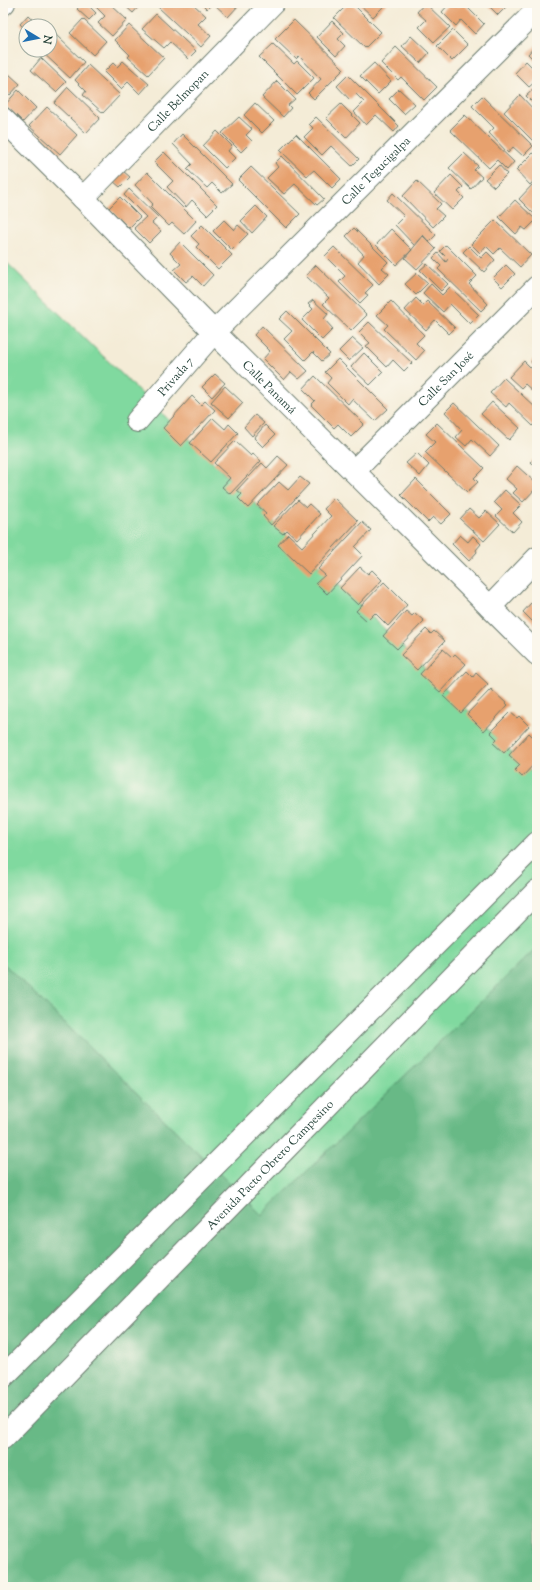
<svg xmlns="http://www.w3.org/2000/svg" width="540" height="1590" font-family="'Sorts Mill Goudy',serif">
  <rect width="100%" height="100%" fill="#fbf7ec"/>
  <filter id="ink" filterUnits="userSpaceOnUse"><feTurbulence type="fractalNoise" baseFrequency=".025" numOctaves="2"/><feDisplacementMap in="SourceGraphic" scale="8" xChannelSelector="R" yChannelSelector="G"/><feConvolveMatrix kernelMatrix="1 2 1 2 8 2 1 2 1" color-interpolation-filters="sRGB"/></filter>
  <filter id="wash" filterUnits="userSpaceOnUse"><feTurbulence type="fractalNoise" baseFrequency=".012" numOctaves="4" result="noise"/><feDisplacementMap in="SourceGraphic" scale="16" xChannelSelector="R" yChannelSelector="G"/><feGaussianBlur stdDeviation="0.9" result="paint"/><feColorMatrix in="noise" values="0 0 0 0 0 0 0 0 0 0 0 0 0 0 0 0 0 1.4 0 .05"/><feComposite in="paint" operator="in"/></filter>
  <g filter="url(#wash)">
    <rect width="100%" height="100%" fill="#f4ecd7"/>
    <path fill="#80d99f" stroke="#508b6a" d="M3 259 537 777V947L262 1215 3 963Z"/>
    <path fill="#68b986" stroke="#447b5d" d="M537 947V1587H3V963L262 1215Z"/>
    <g id="blocks">
      <path fill="#e7a16e" d="M83 3H86L96 13 89 20 77 9Z
        M92 3H109L127 20 112 36 98 23 105 16Z
        M122 3H142L133 13Z
        M161 3H192L206 16 198 24 211 36 201 47 158 7Z
        M201 3H213L207 9Z
        M213 3H237L239 5 228 17Z
        M349 3H352L381 32 365 48 334 18Z
        M358 3H387L373 17Z
        M425 3 450 27 434 42 419 27 426 20 417 12Z
        M450 3H454L458 7 463 3 484 24 475 34 461 20 456 26 442 12Z
        M486 3H504L507 6 498 15Z
        M156 14 196 51 188 59 170 42 164 48 142 29Z
        M28 15 39 26H26V30L20 24Z
        M83 19 106 41 93 55 70 33Z
        M294 20 344 69 314 99 308 93 321 79 299 56 296 59 275 39Z
        M332 21 344 33 338 39 345 46 336 56 317 37Z
        M129 25 164 58 148 75 128 57 130 55 115 40Z
        M453 30 468 45 452 61 437 46Z
        M56 35 84 62 70 78 41 51 50 50V42Z
        M411 36 429 53 420 63 402 46Z
        M273 44 294 64 297 61 314 78 297 95 259 57Z
        M537 44V63L528 54Z
        M396 47 437 87 424 100 401 77 398 80 381 63Z
        M41 58 66 82 56 92 31 70Z
        M123 61 149 84 140 94 128 82 121 89 104 72 113 63 117 67Z
        M526 61 537 72V80L529 87 515 73Z
        M374 63 391 81 378 94 360 76Z
        M88 65 120 95 103 113 83 95 86 91 75 80Z
        M9 74 20 84 10 95 3 88V80Z
        M348 75 399 126 394 132 376 115 366 125 354 112 364 102 356 94 350 100 337 86Z
        M277 81 295 99 288 105 291 108 283 117 262 97Z
        M537 86V107L526 96Z
        M68 87 100 118 86 133 54 103Z
        M399 89 415 104 404 114 389 99Z
        M18 90 36 108 23 122 5 105Z
        M520 95 537 113V137L533 141 504 112Z
        M482 96 533 146 523 156 513 147 508 153 489 133 494 128 472 106Z
        M255 103 274 121 262 133 244 115Z
        M341 104 360 123 346 138 326 118Z
        M47 107 77 135 60 154 29 126Z
        M465 115 514 162 507 170 497 160 489 168 450 130Z
        M239 117 252 129 246 135 252 141 241 152 222 133Z
        M316 117 359 159 352 166 331 146 322 155 304 137 313 128 309 124Z
        M217 131 232 146 228 151 235 158 225 168 203 146Z
        M182 134 232 184 222 193 212 183 207 188 187 169 192 164 173 144Z
        M296 134 341 179 332 188 314 170 307 176 280 150Z
        M537 149V177L530 185 516 170Z
        M164 152 217 205 207 215 192 200 186 207 167 187 173 181 154 162Z
        M464 153 478 166 474 170 482 177 471 189 449 168Z
        M282 156 324 199 317 205 295 184 284 194 267 178 278 167 275 163Z
        M499 165 507 174 494 187 485 179Z
        M251 167 300 214 286 228 238 180Z
        M123 171 130 177 120 187 113 181Z
        M147 172 196 221 184 234 172 223 169 226 150 207 153 204 135 185Z
        M451 175 463 187 458 192 464 198 452 210 434 193Z
        M417 181 441 204 436 209 444 216 433 227 403 196Z
        M533 184 537 188 536 216 519 199Z
        M129 189 158 217 152 223 161 231 149 243 134 228 146 217 124 195Z
        M393 193 436 235 429 242 423 235 414 245 395 225 404 216 387 200Z
        M120 197 140 217 129 228 109 208Z
        M515 200 536 220 526 230 522 227 516 234 499 217Z
        M256 206 267 217 252 233 241 221Z
        M224 220 234 230 238 225 248 234 232 250 213 231Z
        M495 220 531 255 520 267 500 248 494 254 486 246 480 253 471 244Z
        M202 225 232 255 218 269 196 247 199 244 191 236Z
        M354 228 388 262 382 268 389 274 379 284 358 262 364 255 346 236Z
        M391 229 412 250 396 265 376 245Z
        M423 236 436 249 417 269 405 258Z
        M180 242 213 275 203 286 193 276 186 282 174 270 181 264 170 253Z
        M446 245 477 276 469 284 488 304 481 311 438 269 441 266 433 258 438 253 446 262 448 259 440 251Z
        M469 246 481 258 487 252 495 260 484 272 463 252Z
        M334 247 373 285 365 293 368 295 360 303 339 282 345 276 325 256Z
        M427 264 448 284 441 291 420 270Z
        M316 265 367 315 351 331 323 304 329 298 306 276Z
        M506 265 515 274 502 287 493 278Z
        M417 273 428 283 416 295 405 284Z
        M431 284 442 295 450 287 479 315 470 324 450 304 443 312 423 293Z
        M416 298 423 305 427 301 455 328 449 334 435 320 426 330 405 310Z
        M313 300 328 314 324 319 333 329 322 340 302 320 313 309 308 304Z
        M391 301 424 335 416 343 424 351 416 360 384 329 388 325 377 315Z
        M287 311 330 354 322 361 313 352 305 360 284 339 292 331 279 319Z
        M369 322 412 363 404 371 393 360 387 367 366 346 370 343 359 332Z
        M262 326 308 371 299 379 291 372 284 380 263 359 270 351 254 335Z
        M352 338 363 348 349 361 339 351Z
        M364 353 383 372 370 385 351 367Z
        M537 355V368L531 362Z
        M338 359 388 409 375 421 352 399 348 404 327 383 331 378 325 372Z
        M524 361 537 374V395L525 384 521 388 509 377Z
        M215 374 225 383 212 397 202 387Z
        M315 376 364 424 351 437 338 424 334 428 311 405 315 401 303 389Z
        M504 378 537 409V421L533 426 509 403 506 407 490 393Z
        M225 386 243 403 229 418 211 402Z
        M192 396 201 405 205 401 215 410 181 446 163 428Z
        M492 402 520 428 509 440 481 414Z
        M454 403 499 446 490 456 472 439 466 446 456 437 462 430 445 412Z
        M255 415 264 423 252 436 244 427Z
        M213 418 225 429 229 424 238 433 211 462 190 443Z
        M437 423 484 468 474 478 478 482 467 492 425 452 435 442 426 434Z
        M265 425 275 435 263 447 254 438Z
        M235 441 251 456 253 454 261 461 230 494 222 487 230 478 214 463Z
        M417 453 429 465 420 476 406 463Z
        M278 456 288 465 248 508 238 498 242 494 237 490 262 463 267 468Z
        M537 456V468L531 462Z
        M517 466 537 484V487L523 502 513 493 517 489 506 479Z
        M300 477 309 484 271 525 263 516 266 513 257 505 279 482 288 490Z
        M416 479 451 514 441 524 433 517 428 522 401 495Z
        M505 490 521 505 513 513 522 522 513 532 496 516 502 510 494 502Z
        M334 498 358 521 309 574 278 545 288 534 302 547 331 516 324 509Z
        M298 500 306 507 309 504 320 514 297 539 287 530 283 534 273 526Z
        M469 509 479 518 486 511 500 524 484 541 460 519Z
        M362 522 371 530 355 547 363 555 327 594 316 583 325 575 318 569Z
        M460 535 468 542 473 536 481 544 476 550 477 552 469 561 452 544Z
        M360 567 368 574 372 570 382 580 358 605 340 588Z
        M384 582 407 605 388 626 375 613 367 621 356 611Z
        M531 603 537 608V623L535 624 523 612Z
        M406 611 412 616 415 613 424 621 397 649 383 636Z
        M426 629 431 634 434 631 445 641 417 670 401 655Z
        M443 649 452 657 455 654 466 664 440 692 420 674Z
        M467 671 473 677 476 673 488 684 461 713 443 696Z
        M491 689 508 705 484 731 467 714Z
        M510 712 517 718 519 716 529 726 504 753 493 743 497 739 490 732Z
        M529 733 535 739 537 737V761L522 777 515 770 520 765 509 755Z"/>
    </g>
  </g>
  <g filter="url(#ink)">
    <use href="#blocks" fill-opacity="0" stroke="#6a7a6d" stroke-width="1"/>
    <g fill="none" stroke-linecap="round" stroke-linejoin="round">
      <defs>
        <g id="minor">
          <path d="M3 4 4 3"/>
          <path id="s1" d="M3 119 83 198 214 332 537 654"/>
          <path id="s2" d="M83 198 273 3"/>
          <path id="s3" d="M137 421 214 332 537 10"/>
          <path id="s4" d="M354 471 537 287"/>
          <path d="M490 607 537 558"/>
          <path d="M3 1377 537 843"/>
          <path id="s5" d="M3 1438 537 891"/>
        </g>
      </defs>
      <use href="#minor" stroke="#6a7a6d" stroke-width="24"/>
      <use href="#minor" stroke="#fff" stroke-width="22"/>
    </g>
  </g>
  <g text-anchor="middle" stroke-width="3" stroke-linejoin="round" paint-order="stroke">
    <g font-size="12" fill="#1f3d34" stroke="#fbf7ec">
      <text dy="4" stroke="none"><textPath href="#s2" startOffset="136">Calle Belmopan</textPath></text>
      <text dy="4" stroke="none"><textPath href="#s3" startOffset="346">Calle Tegucigalpa</textPath></text>
      <text dy="4" stroke="none"><textPath href="#s3" startOffset="59">Privada 7</textPath></text>
      <text dy="4" stroke="none"><textPath href="#s4" startOffset="130">Calle San José</textPath></text>
      <text dy="4" stroke="none"><textPath href="#s1" startOffset="378">Calle Panamá</textPath></text>
      <text dy="4" stroke="none"><textPath href="#s5" startOffset="382">Avenida Pacto Obrero Campesino</textPath></text>
    </g>
  </g>
  <rect width="540" height="1590" fill="none" stroke="#fbf7ec" stroke-width="16"/>
  <g transform="translate(38 38) rotate(100)"><circle r="19" fill="#fbf7ec" stroke="#a3ada2"/>
  <path d="M0-3L7 15L0 10L-7 15Z" fill="#1f6fb2"/>
  <text y="-6" font-size="11" font-weight="bold" text-anchor="middle" fill="#1f3d34">N</text>
  </g>
</svg>
